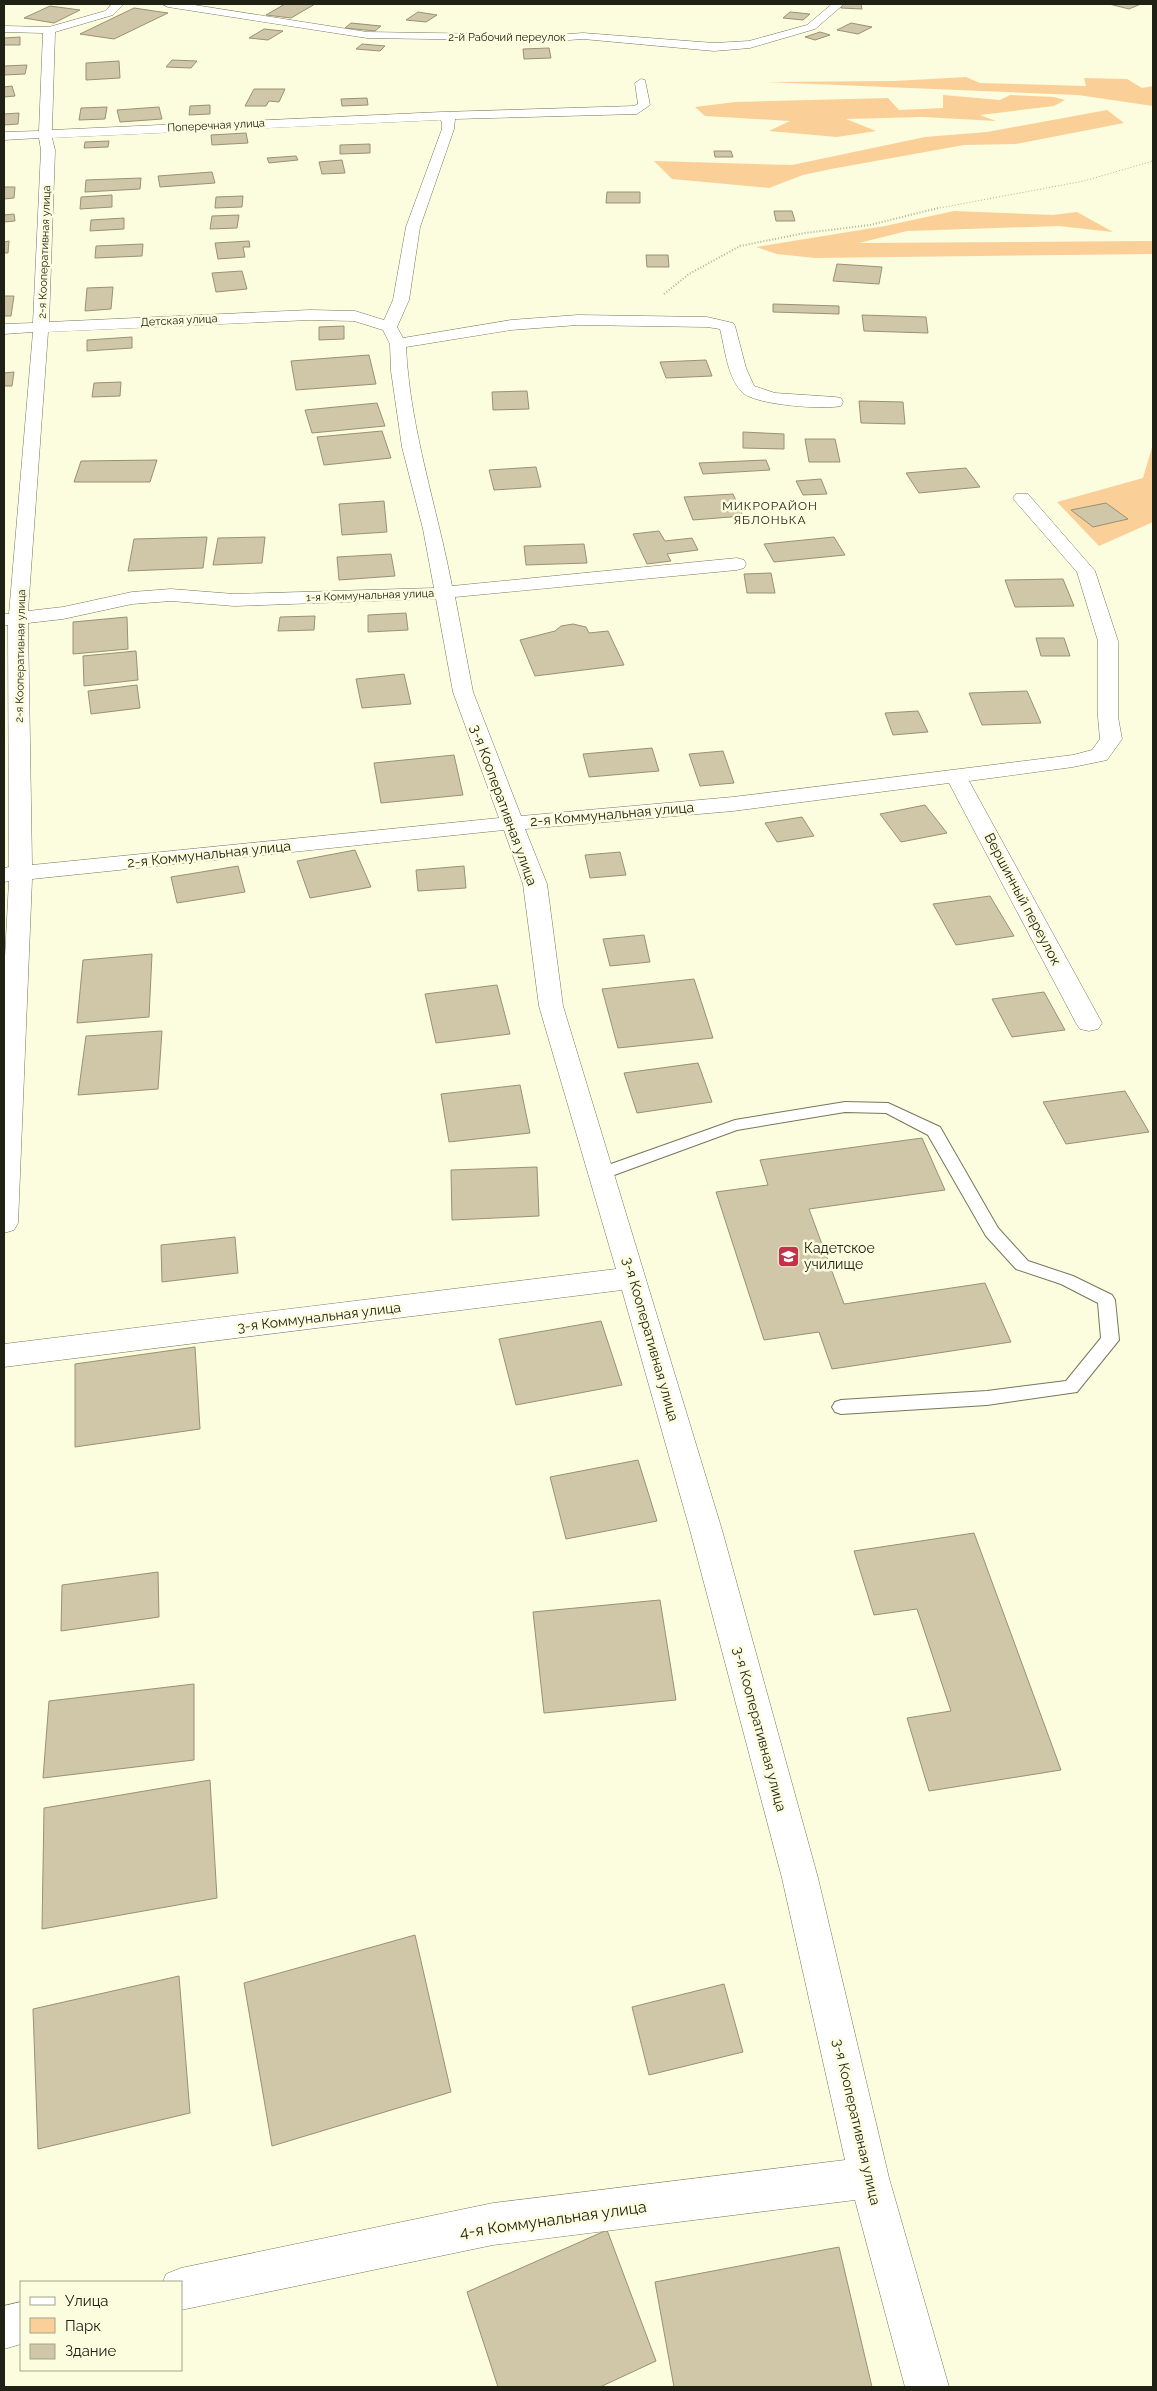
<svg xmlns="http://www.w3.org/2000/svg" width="1157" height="2391" font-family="Raleway,sans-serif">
  <rect width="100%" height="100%" fill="#fbfdde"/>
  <path fill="#fbcf98" d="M966 77 980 83 1086 86 1084 78 1127 79 1142 88 1153 86V106L1078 95 766 82 895 81Z
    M943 95 1000 100 1010 95 1054 97 1065 100 1054 106 980 115 996 121 923 117 846 119 876 131 837 137 769 131 790 121 705 116 695 107 735 102 888 98 899 110 943 108Z
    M1107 110 1124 123 1016 144 964 145 831 169 803 175 769 188 672 179 654 161 792 165 925 137 987 132Z
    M954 211 1053 215 1077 212 1113 232 1059 226 907 231 859 243 1153 241V254L815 258 777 254 756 247 885 226Z
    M1153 444V522L1099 546 1057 502 1143 478Z"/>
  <path fill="#d0c6a8" stroke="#9a9175" d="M285 4H315L291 18 266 15Z
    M841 4H861L862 9 841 8Z
    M1109 4H1141L1129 9Z
    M50 6 80 10 54 23 24 18Z
    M134 8 168 13 114 39 80 34Z
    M418 12 437 15 426 22 406 20Z
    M790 12 810 14 803 20 783 18Z
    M351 23 381 26 375 31 345 28Z
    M851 23 872 27 858 34 837 30Z
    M264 29 283 31 268 40 249 38Z
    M820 32 830 35 815 40 805 37Z
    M20 37V45H4V38Z
    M362 44 385 46 380 51 356 49Z
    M549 48 551 58 524 59 523 49Z
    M172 60 197 61 191 68 166 67Z
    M119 61 120 78 86 80V63Z
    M27 65 25 74 4 75V66Z
    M12 86 15 96 4 97V87Z
    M254 89H285L279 102 269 101 266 106H245Z
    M367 98 368 105 342 106 341 99Z
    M210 105V114L189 115 190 106Z
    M107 107 105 119 79 120 81 108Z
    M159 107 162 119 120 122 117 110Z
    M19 113 18 124 4 125V114Z
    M246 133 248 143 212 145 211 135Z
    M109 141 108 147 84 148 85 142Z
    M370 144V153L340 154V145Z
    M714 151H731L733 157H715Z
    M296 156 298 160 269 163 267 158Z
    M342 160 345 173 322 174 319 162Z
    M212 172 215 183 160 187 158 176Z
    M141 178 140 189 85 192 86 180Z
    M4 187H15L14 198 4 199Z
    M607 192H640V203H606Z
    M112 195V207L80 209 81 197Z
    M243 196 242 207 215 208 216 197Z
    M774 211H792L795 221H776Z
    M14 214 15 221 4 222V215Z
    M239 215 237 228 210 229 212 216Z
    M124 218V229L90 231 91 220Z
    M9 241 8 253H4V242Z
    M249 241 250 247H243L245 257 218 259 215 243Z
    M143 244 142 256 95 258 96 246Z
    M646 255H668L669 267H647Z
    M837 264 882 267 879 284 833 281Z
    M242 271 247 289 216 292 212 273Z
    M113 287 111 309 85 311 87 288Z
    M4 296H14L11 316H4Z
    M773 304 839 306V314L773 312Z
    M862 315 926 317 928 333 864 331Z
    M344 326V339L319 340V327Z
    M132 337V348L87 351V340Z
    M369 355 376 384 296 390 291 361Z
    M706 360 712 376 666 378 660 362Z
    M14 372 12 386H4V373Z
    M121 382 120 396 92 397 94 383Z
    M527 391 529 409 493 410 492 392Z
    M859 401 903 402 905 424 861 423Z
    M377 403 385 426 312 433 305 410Z
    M382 431 391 458 324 465 317 437Z
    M743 432 784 434V449L743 448Z
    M805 439H835L840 462H809Z
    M157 460 150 482H74L81 461Z
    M766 460 770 470 703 474 699 463Z
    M536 467 541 487 494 490 489 470Z
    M966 468 980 487 919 493 906 473Z
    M821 479 827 494 803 495 796 481Z
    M733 494 743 516 693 520 684 497Z
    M384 501 387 532 342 535 339 504Z
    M1106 503 1128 519 1093 527 1071 510Z
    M659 531 665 541 692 538 698 550 667 554 671 561 647 564 633 534Z
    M207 537 203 568 128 571 134 539Z
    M265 537 262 563 213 565 218 538Z
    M834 537 845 555 774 562 764 544Z
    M584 544 587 563 526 565 524 546Z
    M391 554 395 576 339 580 337 557Z
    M771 573 775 593H747L744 574Z
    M1063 579 1074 606 1015 607 1005 580Z
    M406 613 408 630 368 632V615Z
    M315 616 314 630 278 631 280 617Z
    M127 617 128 649 73 654V622Z
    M573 624 586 627 589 633 608 631 624 665 535 676 520 640 555 631 561 626Z
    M1036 638H1064L1070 656H1041Z
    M136 651 138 680 84 686 83 656Z
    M404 674 411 704 362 708 356 679Z
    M137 685 140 708 91 714 88 691Z
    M1027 691 1041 723 982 725 969 693Z
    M918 711 928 732 893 735 885 713Z
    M652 748 659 771 589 777 583 754Z
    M723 751 734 783 700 786 689 754Z
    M454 755 463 795 381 803 374 763Z
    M925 805 947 833 901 842 880 814Z
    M802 817 814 836 777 842 765 823Z
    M355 850 371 887 310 898 297 861Z
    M620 852 626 875 590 878 585 855Z
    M238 866 245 892 177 903 171 877Z
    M464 866 466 888 418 891 416 870Z
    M990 896 1014 936 956 945 933 904Z
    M644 935 650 962 610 966 603 939Z
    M152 954 149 1017 77 1023 83 960Z
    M694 979 713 1038 618 1048 602 989Z
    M497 985 510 1034 436 1043 425 994Z
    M1044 992 1065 1030 1012 1037 992 999Z
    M162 1031 158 1089 78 1095 86 1036Z
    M698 1063 712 1102 637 1113 624 1073Z
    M520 1085 530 1133 449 1142 441 1094Z
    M1125 1091 1149 1132 1066 1144 1043 1102Z
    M922 1138 945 1190 809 1209 844 1304 985 1283 1011 1342 832 1369 819 1332 764 1340 716 1192 768 1185 760 1160Z
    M537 1167 539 1216 452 1220 451 1170Z
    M235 1237 238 1273 162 1282 161 1245Z
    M601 1321 622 1385 516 1405 499 1339Z
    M195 1347 200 1429 75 1447V1364Z
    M638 1460 657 1521 566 1539 550 1477Z
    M974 1533 1061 1770 929 1791 907 1718 951 1711 917 1609 874 1615 854 1551Z
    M158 1572 159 1617 61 1631 62 1585Z
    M660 1600 676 1700 544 1713 533 1612Z
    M194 1684V1760L43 1778 49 1701Z
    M210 1780 217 1898 42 1929 44 1808Z
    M415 1935 451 2092 272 2146 244 1983Z
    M179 1976 190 2113 38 2149 33 2009Z
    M724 1984 743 2052 649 2075 632 2007Z
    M607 2230 656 2361 600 2387H498L467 2292Z
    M839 2247 872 2387H674L655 2282Z"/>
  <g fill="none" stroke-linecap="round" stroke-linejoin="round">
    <defs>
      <path id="service" d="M845 1102 888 1103 940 1127 998 1228 1028 1261 1073 1276 1112 1295 1115 1300 1119 1340 1077 1392 987 1405 841 1414 835 1412 832 1407 835 1402 841 1400 987 1391 1066 1381 1101 1338 1098 1303 1061 1284 1016 1269 986 1236 928 1135 886 1113 845 1112 737 1130 606 1178 600 1180 594 1178 592 1174 594 1170 735 1120Z"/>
      <path id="minor" d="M112 4H124L113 15 55 32 52 130 442 112 634 106 638 104 635 83 641 79 645 80 650 105 637 114 455 119 454 129 420 227 409 300 397 327 403 338 511 320 578 315 707 317 733 323 735 326 746 368 754 386 775 393 835 397 841 398 843 402 841 406C823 410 754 405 742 392 727 377 725 348 720 329L707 327 578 325 511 330 406 347C410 429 437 507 452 586L737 558 744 560 746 564 744 568 737 570 455 597 473 692 521 816 733 797 1073 755 1092 750 1100 739 1098 717V641L1077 572 1016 502 1013 498 1016 494H1028L1095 571 1118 641V717L1122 739 1107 760 1073 767 969 781 1102 1023 1098 1029 1089 1031 1080 1029 1076 1023 949 783 733 811 525 829 547 884 563 1006 722 1530 818 1878 889 2178 949 2387H905L855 2200 493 2245 181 2310V2282H163L166 2274 181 2268 493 2203 845 2160 782 1878 690 1530 622 1290 4 1367V1344L616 1269 539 1006 523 884 504 830 32 879 18 1223 14 1230 4 1233V976L9 881 4 882V868L9 867 8 625 4 626V614H9L33 332 4 334V324L33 323 41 150 39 138 4 140V132L39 131 43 33 4 32V26L49 27 105 11ZM440 120 442 122V129L406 227 393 300 384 320 355 311 310 310 49 322 55 150 52 138ZM310 320 354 321 383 330 390 344 391 371 402 447 423 529 434 588 234 594 171 589 132 592 63 607 28 611 48 332ZM436 599 453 692 499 818 32 865 28 623 63 619 132 604 171 601 234 606Z
        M162 4H188L367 32 555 35 583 33 714 43 749 41 807 25 832 4H844L815 29 750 48 714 51 583 39 555 41 367 38 168 7Z
        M21 2302V2344L4 2349V2306Z"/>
    </defs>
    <use href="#service" stroke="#76775b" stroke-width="2"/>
    <use href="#minor" stroke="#76775b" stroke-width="1"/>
    <path stroke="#b0b299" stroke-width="1" stroke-dasharray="1 2" stroke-linecap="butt" d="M934 209 1084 181 1153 161"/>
    <path stroke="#b0b299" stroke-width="2" stroke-dasharray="1 2" stroke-linecap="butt" d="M664 294 689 274 740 246 805 233 870 225 938 208"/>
    <use href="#service" fill="#fff" fill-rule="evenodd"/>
    <use href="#minor" fill="#fff" fill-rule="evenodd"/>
  </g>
  <defs>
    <symbol id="school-square" viewBox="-11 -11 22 22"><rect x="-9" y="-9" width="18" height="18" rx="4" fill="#c33248" stroke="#fbfdde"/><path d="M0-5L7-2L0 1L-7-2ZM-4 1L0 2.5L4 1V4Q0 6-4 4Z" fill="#fff"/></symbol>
  </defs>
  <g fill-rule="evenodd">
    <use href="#school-square" x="776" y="1244" width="25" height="25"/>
  </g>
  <g text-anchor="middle" stroke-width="5" stroke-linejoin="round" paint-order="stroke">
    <g font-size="11" fill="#202115" stroke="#fbfdde">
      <text x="507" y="41">2-й Рабочий переулок</text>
      <text transform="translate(216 125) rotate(-3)" y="4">Поперечная улица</text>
      <text transform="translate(44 252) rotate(-88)" y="4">2-я Кооперативная улица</text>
      <text transform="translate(179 320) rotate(-3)" y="4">Детская улица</text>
      <text transform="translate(370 595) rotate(-2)" y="4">1-я Коммунальная улица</text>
      <text transform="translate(20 656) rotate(-89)" y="4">2-я Кооперативная улица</text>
    </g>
    <g font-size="12" letter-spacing="1" fill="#202115" stroke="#fbfdde">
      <text x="770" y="510">МИКРОРАЙОН<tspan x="770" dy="14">ЯБЛОНЬКА</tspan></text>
    </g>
    <g font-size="14" fill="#202115" stroke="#fbfdde">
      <text transform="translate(504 805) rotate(70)" y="5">3-я Кооперативная улица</text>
      <text transform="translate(612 814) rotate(-5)" y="5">2-я Коммунальная улица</text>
      <text transform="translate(209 854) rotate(-6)" y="5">2-я Коммунальная улица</text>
      <text transform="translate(1023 899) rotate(62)" y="5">Вершинный переулок</text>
      <text transform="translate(319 1317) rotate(-7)" y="5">3-я Коммунальная улица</text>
      <text transform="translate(651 1339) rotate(74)" y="5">3-я Кооперативная улица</text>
      <text transform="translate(760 1729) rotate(75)" y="5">3-я Кооперативная улица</text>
      <text transform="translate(857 2122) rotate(77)" y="5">3-я Кооперативная улица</text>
    </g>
    <g font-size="14" fill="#202115" stroke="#fbfdde" text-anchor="start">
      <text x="804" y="1253">Кадетское<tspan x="804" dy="16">училище</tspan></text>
    </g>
    <g font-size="16" fill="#202115" stroke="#fbfdde">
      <text transform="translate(553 2219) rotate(-8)" y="6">4-я Коммунальная улица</text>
    </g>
  </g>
  <rect width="1157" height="2391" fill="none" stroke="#202115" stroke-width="10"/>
  <rect x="20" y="2281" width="162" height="90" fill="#fbfdde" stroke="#a3a58e"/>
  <rect x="30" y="2297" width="25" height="8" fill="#ffffff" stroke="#a3a58e"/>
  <text x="65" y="2306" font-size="15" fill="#202115">Улица</text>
  <rect x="30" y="2318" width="25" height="15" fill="#fbcf98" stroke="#a3a58e"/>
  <text x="65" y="2331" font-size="15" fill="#202115">Парк</text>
  <rect x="30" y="2344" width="25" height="15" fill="#d0c6a8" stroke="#a3a58e"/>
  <text x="65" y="2356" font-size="15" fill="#202115">Здание</text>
</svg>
